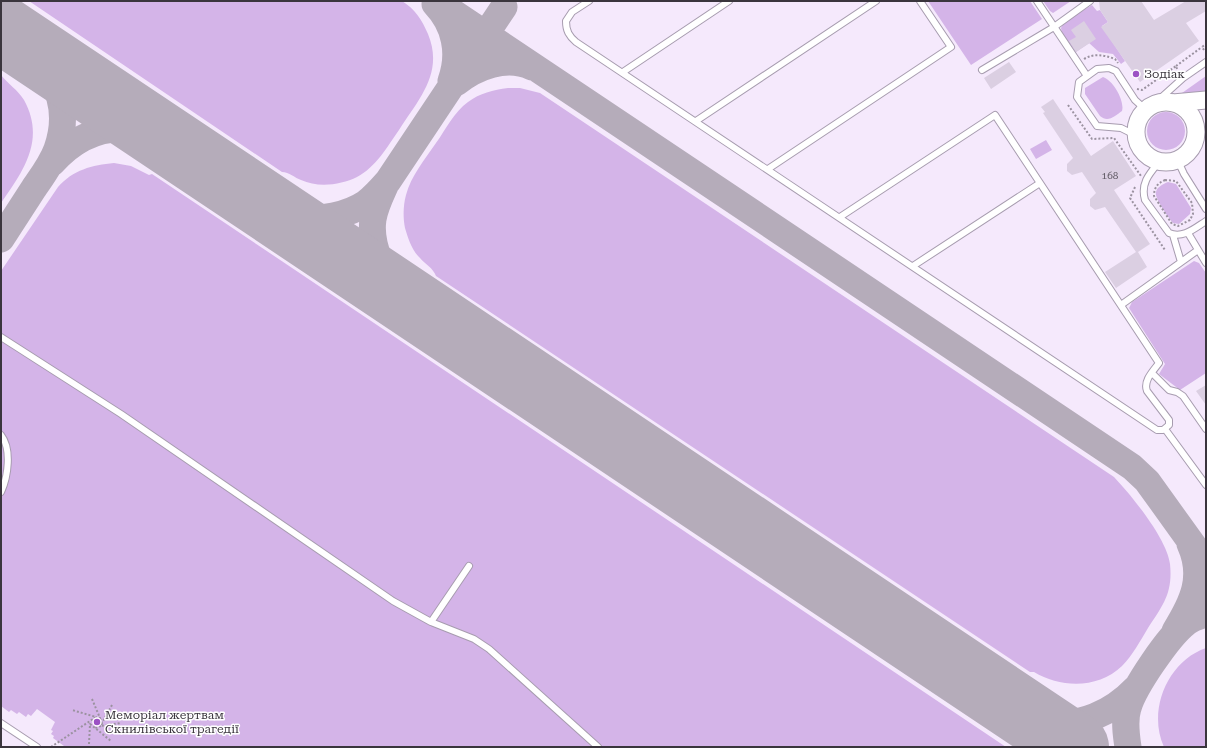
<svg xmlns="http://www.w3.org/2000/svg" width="1207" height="748" font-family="'Roboto Serif',serif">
  <rect width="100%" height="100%" fill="#f5e9fc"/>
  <path fill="#d4b4e8" d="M29 1H402C415 9 422 20 428 34 444 73 419 99 399 130 387 147 376 167 357 177 341 185 318 188 301 180 295 178 289 172 282 172Z
    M928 1H1030L1042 19 971 65Z
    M1043 1H1071L1053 13 1050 11Z
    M1092 5 1097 11 1100 10 1108 22 1102 26 1125 61 1121 64 1113 54 1099 52 1089 43 1076 52 1062 33 1061 28 1064 22Z
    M1 75C8 84 18 90 24 100 46 140 23 171 1 203Z
    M1206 76V92L1183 95 1182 93Z
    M1103 77C1113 80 1125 101 1122 111 1115 116 1108 123 1100 116L1085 94V88Z
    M508 88H520L540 93 1114 477C1132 496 1167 539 1170 564 1173 593 1163 605 1148 628 1140 641 1133 655 1122 666 1098 689 1061 688 1034 672H1030L436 276C433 268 425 264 420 258 412 251 408 238 405 228 403 218 403 206 406 195 411 176 425 159 436 143 446 129 454 112 468 102 480 93 493 90 508 88Z
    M1147 131a19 19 0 1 1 38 0a19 19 0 1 1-38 0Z
    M1046 140 1052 150 1036 159 1030 149Z
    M114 163 131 166 149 175 152 174 1006 747H64V746L53 738 54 736 51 734 53 731 51 730 55 722 37 709 31 716 28 714 26 717 19 712 17 714 11 710 9 712 1 706V271L58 187C73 170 92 165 114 163Z
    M1168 182 1176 184 1191 208 1190 214 1179 224 1173 223C1169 218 1154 198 1156 192 1157 187 1163 184 1168 182Z
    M1194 261 1199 263 1206 273V373L1180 390 1159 374 1165 364 1129 308 1132 302Z
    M1206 648V747H1164C1147 710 1168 661 1206 648Z"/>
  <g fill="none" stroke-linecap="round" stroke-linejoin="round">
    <path stroke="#b5acba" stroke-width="27" d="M436 1 1132 467 1147 481 1206 563
      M435 4C455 25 461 53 451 81
      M456 83C476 67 506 55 532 67
      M52 163C77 135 108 122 145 132 153 134 161 138 169 141
      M385 186C380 197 375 207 373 219 369 246 386 283 407 300
      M261 202C273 207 285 214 298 217 320 221 348 215 366 203 375 196 381 189 388 181L504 7
      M1 239C12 222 23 205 34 188 43 175 52 163 57 149 73 104 52 67 17 40
      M1175 631C1193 602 1205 577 1190 544
      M1022 711C1030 715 1037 719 1045 721 1079 729 1113 712 1136 688
      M1128 747C1126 734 1124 720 1128 708 1134 687 1169 636 1186 623 1192 618 1199 616 1206 614"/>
    <path stroke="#b5acba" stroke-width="68" d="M1 29 1075 747"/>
  </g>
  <path fill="#dbcfe2" d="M1099 1H1141L1154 20 1186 1H1206V11L1186 23 1199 41 1140 82 1101 27 1108 22 1100 10Z
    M1084 21 1096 39 1076 52 1069 41 1076 37 1071 30Z
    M1009 62 1016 72 991 89 984 78Z
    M1053 99 1091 156 1113 141 1136 176 1114 190 1150 244 1138 252 1147 267 1116 288 1105 272 1136 252 1105 207 1095 210 1090 206V199L1096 193 1082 172 1072 175 1067 171V164L1073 158 1043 113 1045 112 1041 107Z
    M1206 385V405L1196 391Z"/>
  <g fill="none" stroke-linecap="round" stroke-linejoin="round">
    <defs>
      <path id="lane" d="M589 1 572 12 566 21C566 31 569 36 576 42L1157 430H1163L1169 425V420L1147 391C1143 381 1153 371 1159 363L995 115 840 217
        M1037 1 1087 76
        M982 70 1054 27 1090 1
        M623 72 729 1
        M1153 105 1183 78 1206 62
        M696 121 876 1
        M1137 136 1121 128 1097 126 1077 97 1079 82 1097 69 1109 68 1116 71 1135 100 1146 110
        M1177 159 1184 174 1206 209
        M1160 161C1150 173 1140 183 1145 200L1169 233C1183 239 1195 228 1206 221
        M768 169 951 47 920 1
        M1188 233 1206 263
        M1173 235 1181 262
        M913 266 1040 183
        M1121 305 1198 250
        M1 337 121 414 393 601 431 622 474 639 489 649 598 747
        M1152 373 1169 390 1177 392 1183 396 1206 429
        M1165 429 1206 485
        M1 435C12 449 8 477 1 492
        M431 622 469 566
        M1 723 37 747"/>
      <path id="secondary" d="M1136 132a30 30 0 1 1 60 0a30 30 0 1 1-60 0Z
        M1173 103 1206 100"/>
    </defs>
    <use href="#lane" stroke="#a79caf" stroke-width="8"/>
    <use href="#secondary" stroke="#a79caf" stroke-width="19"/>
    <path stroke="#9b92a0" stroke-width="2" stroke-dasharray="2 2" stroke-linecap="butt" d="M1204 50 1202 47 1206 44
      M1084 59C1094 53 1104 55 1115 59L1118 63
      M1176 66 1202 47
      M1137 89 1142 90 1176 66 1177 69
      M1068 105 1092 139 1114 138 1141 176
      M1165 180 1176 181 1192 203 1193 214 1190 220 1178 226 1172 224 1154 196C1154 187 1158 183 1165 180Z
      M1135 187 1130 198 1165 250
      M92 699 100 718 96 717
      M100 718 102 723 112 705
      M102 723 101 726 121 723
      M101 726 95 728 111 741
      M89 744 90 724 95 728
      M51 747 96 717 72 710"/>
    <use href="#lane" stroke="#fff" stroke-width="6"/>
    <use href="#secondary" stroke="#fff" stroke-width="17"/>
  </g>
  <g fill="#9c52c4" stroke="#fff" stroke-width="1.5">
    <circle cx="1136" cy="74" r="4"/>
    <circle cx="97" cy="722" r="4"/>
  </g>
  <g text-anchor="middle" stroke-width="3" stroke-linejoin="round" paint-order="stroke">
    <g font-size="10" fill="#625c66">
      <text x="1110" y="179">168</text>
    </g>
    <g font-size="12" fill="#3a353d" stroke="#fff" text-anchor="start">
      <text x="1144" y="78">Зодіак</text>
      <text x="105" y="719">Меморіал жертвам<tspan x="105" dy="14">Скнилівської трагедії</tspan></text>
    </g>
  </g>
  <rect width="1207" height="748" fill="none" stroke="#3a353d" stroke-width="4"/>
</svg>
